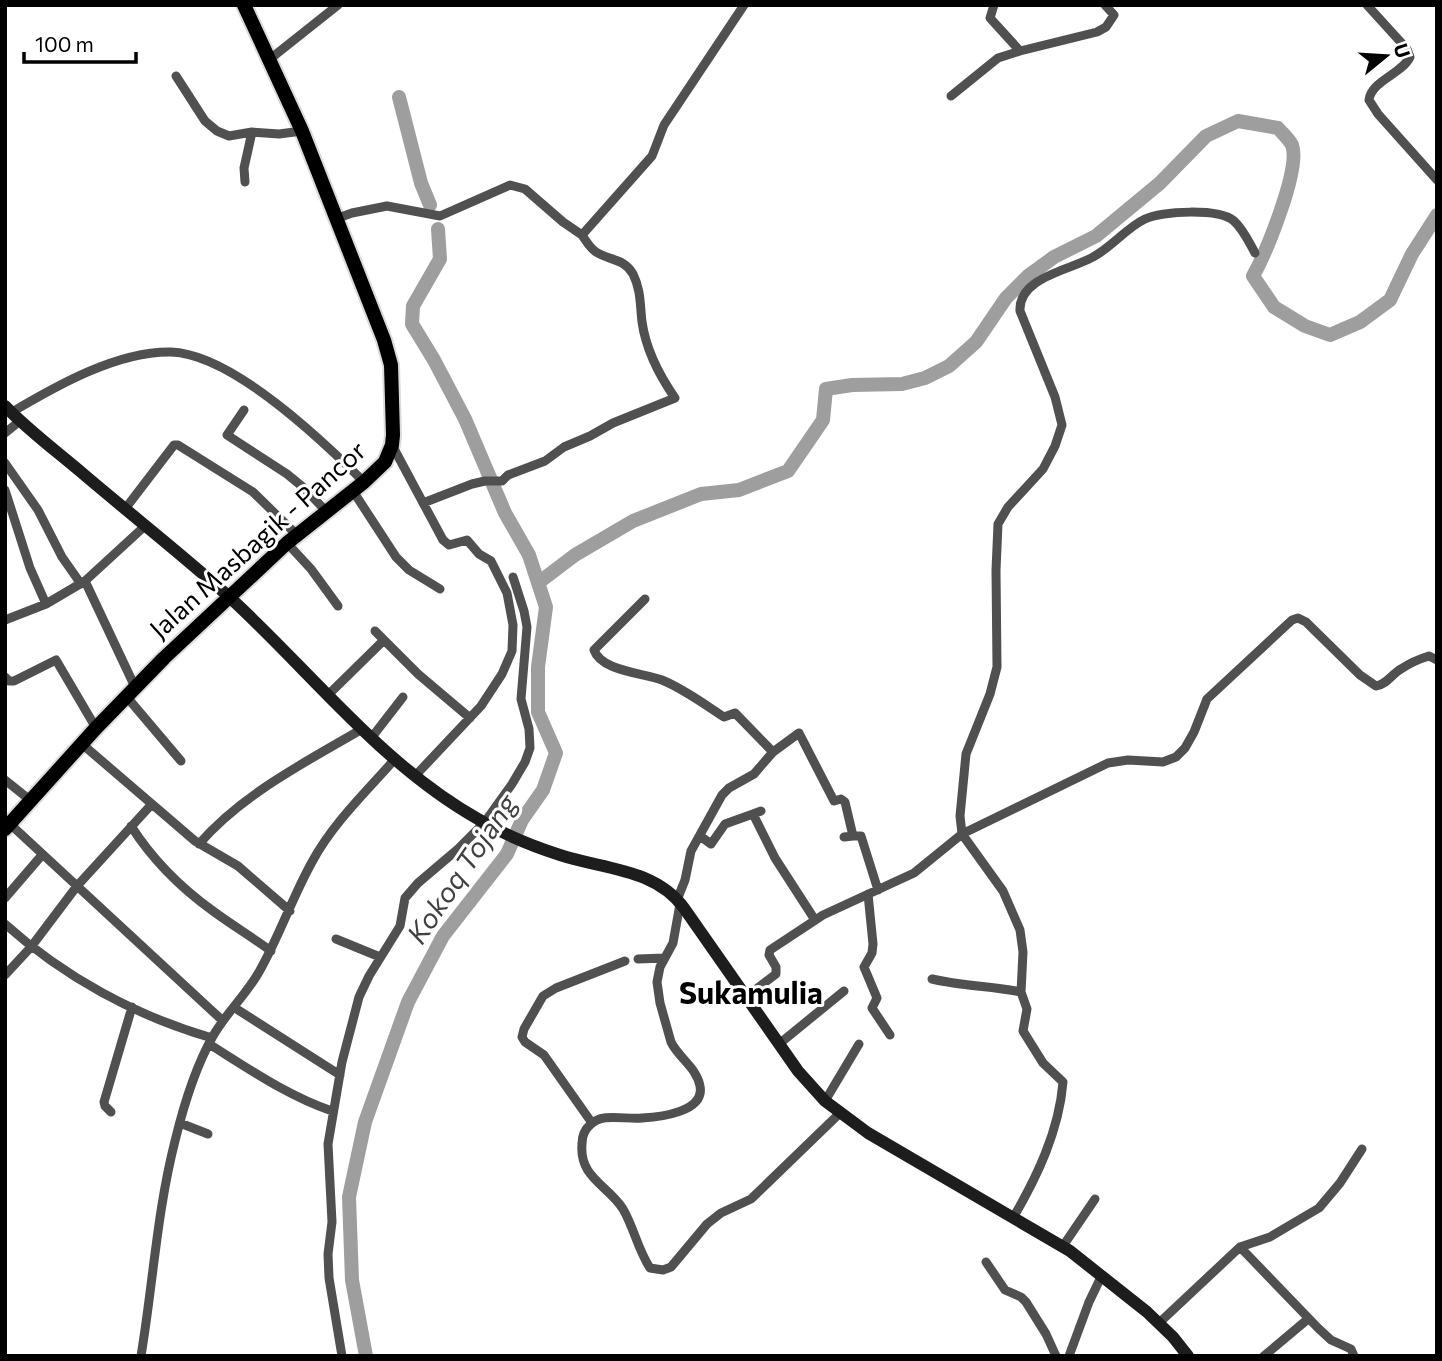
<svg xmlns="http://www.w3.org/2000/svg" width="1442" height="1361" font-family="Commissioner,sans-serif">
  <rect width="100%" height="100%" fill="#fff"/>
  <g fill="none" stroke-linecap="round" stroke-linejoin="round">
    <path stroke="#9e9e9e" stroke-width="14" d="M399 97 421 183 430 205
      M538 583 575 555 633 521 701 494 739 490 788 471 823 420 826 389 852 385 902 384 925 378 949 366 976 342 1006 298 1028 276 1054 257 1096 236 1160 183 1206 136 1238 121 1278 128C1282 133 1289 139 1292 145 1301 168 1266 253 1253 276L1274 307 1305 326 1330 335 1360 322 1390 300 1412 254 1437 215
      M366 1356 352 1280 349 1197 365 1122 408 1002 443 936 507 854 522 820 543 790 556 753 538 712V667L546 607 529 555 505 513 465 419 434 360 412 324 413 306 440 259 438 229"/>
    <defs>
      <path id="primary" d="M5 829 96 728 164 658 287 543 364 482 385 462 392 445 393 435 391 365 384 340 302 131 244 5"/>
    </defs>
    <use href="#primary" stroke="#dbdbdb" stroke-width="18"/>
    <path stroke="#505050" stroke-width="9" d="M994 5 990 18 1020 51 1097 32 1106 27 1114 15 1105 5
      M1367 5 1407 49 1410 57C1402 74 1371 81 1369 100L1378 114 1437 180
      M270 59 338 5
      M176 76 205 121 217 131 229 136 252 132 279 134 302 131
      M951 96 998 58 1020 51
      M245 182 244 168 252 132
      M338 218 352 213 387 206 440 216 510 185 525 189 563 222 582 235 652 156 664 125 744 5
      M244 410 227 435 287 474 304 488 326 511
      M12 412C56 386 117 351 171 352 232 354 322 440 364 482
      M5 433 21 420
      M392 445 443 540 449 545 467 540 479 554 491 561 507 593 513 625 512 651 502 674 481 706 415 776
      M5 463 38 510 62 557 81 584
      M5 490 30 568 46 604
      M353 491 396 557 409 570 440 589
      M423 503 472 484 485 481H502L508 475 545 461 564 447 590 436 613 423 675 398C659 375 646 350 642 322 640 305 641 290 633 274 624 258 610 261 596 252 590 248 586 241 582 235
      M125 509 174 445H178L253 492 296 534
      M287 543 311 569 338 606
      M85 581 135 687
      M645 599 594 650C601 671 643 673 662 680 684 689 704 704 724 717L735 713 773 752 799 733 834 801 841 799 845 802 853 836 844 837
      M5 620 46 604 85 581 146 525
      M375 631 418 674 470 718
      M5 677 9 681H14L56 660 96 728
      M328 695 384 640
      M126 696 181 761
      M372 737 403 697
      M82 744 195 841 238 866 290 911
      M5 780 30 800
      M761 811 753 814 775 858 815 920
      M10 824 223 1021
      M131 826C152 859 181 888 213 911 232 925 252 937 271 951
      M700 836 711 844 725 824 753 814
      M853 836H861L878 890
      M199 844C242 794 306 762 362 729
      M868 894 873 944 872 953 864 967 877 998 872 1008 890 1035
      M5 898 42 855
      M677 900 685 880 691 851 722 795 729 788 754 774 773 752
      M680 904 673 943 660 967 657 982 660 1003 671 1042C678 1057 697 1068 700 1086 705 1112 660 1117 642 1118 626 1120 602 1112 590 1125 584 1130 582 1137 582 1144 579 1178 608 1185 623 1209 634 1228 638 1250 650 1268L663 1270 671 1267 707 1224 721 1213 751 1199 840 1113
      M5 924C64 977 136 1016 212 1038
      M336 939 380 957
      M638 959 664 958
      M5 975 31 947 77 886 151 805
      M932 979C962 986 991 986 1021 992
      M747 996 776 974V967L769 955 770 950 823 915 914 873 962 834 1108 763 1128 760 1163 762 1176 757 1185 748 1194 732 1207 699 1292 620 1298 618 1306 622 1360 675 1376 686C1386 685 1392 674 1401 669 1410 663 1419 659 1429 656L1437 660
      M235 1008 340 1075
      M209 1044C249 1069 288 1096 332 1111
      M779 1044 844 991
      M825 1101 859 1044
      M111 1112 105 1106 104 1102 132 1007
      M180 1123 208 1134
      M592 1123 544 1055 525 1042 522 1037 524 1029 543 996 556 988 625 961
      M1013 1218C1037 1177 1059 1131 1063 1082L1043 1063 1023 1031 1027 1009 1021 992 1023 952 1020 930 1003 891 962 834 960 816 966 754 990 694 997 667 996 570 998 524 1008 507 1043 469 1055 446 1062 425 1055 397 1020 311C1018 277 1071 270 1093 257 1112 247 1126 228 1145 219 1162 211 1219 208 1234 221 1243 229 1249 242 1255 253
      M1063 1246 1095 1199
      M1240 1247 1318 1328 1331 1340 1351 1349 1354 1356
      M986 1262 1005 1290 1021 1297 1026 1302 1046 1334 1056 1356
      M1159 1323 1240 1247 1270 1237 1319 1208 1340 1183 1362 1149
      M141 1356C153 1284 157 1211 175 1141 183 1108 196 1066 213 1036 226 1013 246 995 259 972 279 937 292 898 312 862 333 823 366 792 395 759
      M342 1356 329 1278 328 1254 332 1222 328 1144 342 1062 359 997 369 976 400 926 405 898 418 883 458 849 484 823 512 784 525 762 530 748 529 729 521 699 527 627 524 611 513 577
      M1069 1356 1089 1302 1102 1275
      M1264 1356 1308 1319"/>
    <path stroke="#1d1d1d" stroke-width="12" d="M5 406C28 430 55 450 81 472 129 513 179 552 226 594 309 669 379 763 478 819 503 834 532 846 560 855 602 869 655 868 684 908L798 1071 825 1101 868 1133 1070 1251 1147 1312 1173 1337 1188 1356"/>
    <use href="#primary" stroke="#000" stroke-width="14"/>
  </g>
  <g text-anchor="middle" stroke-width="6" stroke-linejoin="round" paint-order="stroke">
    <g font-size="26" fill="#000" stroke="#fff">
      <text transform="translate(258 540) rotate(-42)" y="9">Jalan Masbagik - Pancor</text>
    </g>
    <g font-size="28" font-style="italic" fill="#3f3f3f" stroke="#fff">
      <text transform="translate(462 869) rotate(-56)" y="10">Kokoq Tojang</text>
    </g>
    <g font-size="30" font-weight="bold" fill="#000" stroke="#fff">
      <text x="751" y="1004">Sukamulia</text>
    </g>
  </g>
  <rect width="1442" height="1361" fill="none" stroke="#000000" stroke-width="14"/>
  <g transform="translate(1386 56) rotate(72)" stroke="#ffffff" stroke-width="5" paint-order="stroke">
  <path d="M0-5L12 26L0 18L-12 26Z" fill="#000000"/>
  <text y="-10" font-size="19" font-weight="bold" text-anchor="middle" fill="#000000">U</text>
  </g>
  <path d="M24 52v10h112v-10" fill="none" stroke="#000000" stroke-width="3.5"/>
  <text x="35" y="52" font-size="21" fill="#000000" stroke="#ffffff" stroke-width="5" paint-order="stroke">100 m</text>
</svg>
